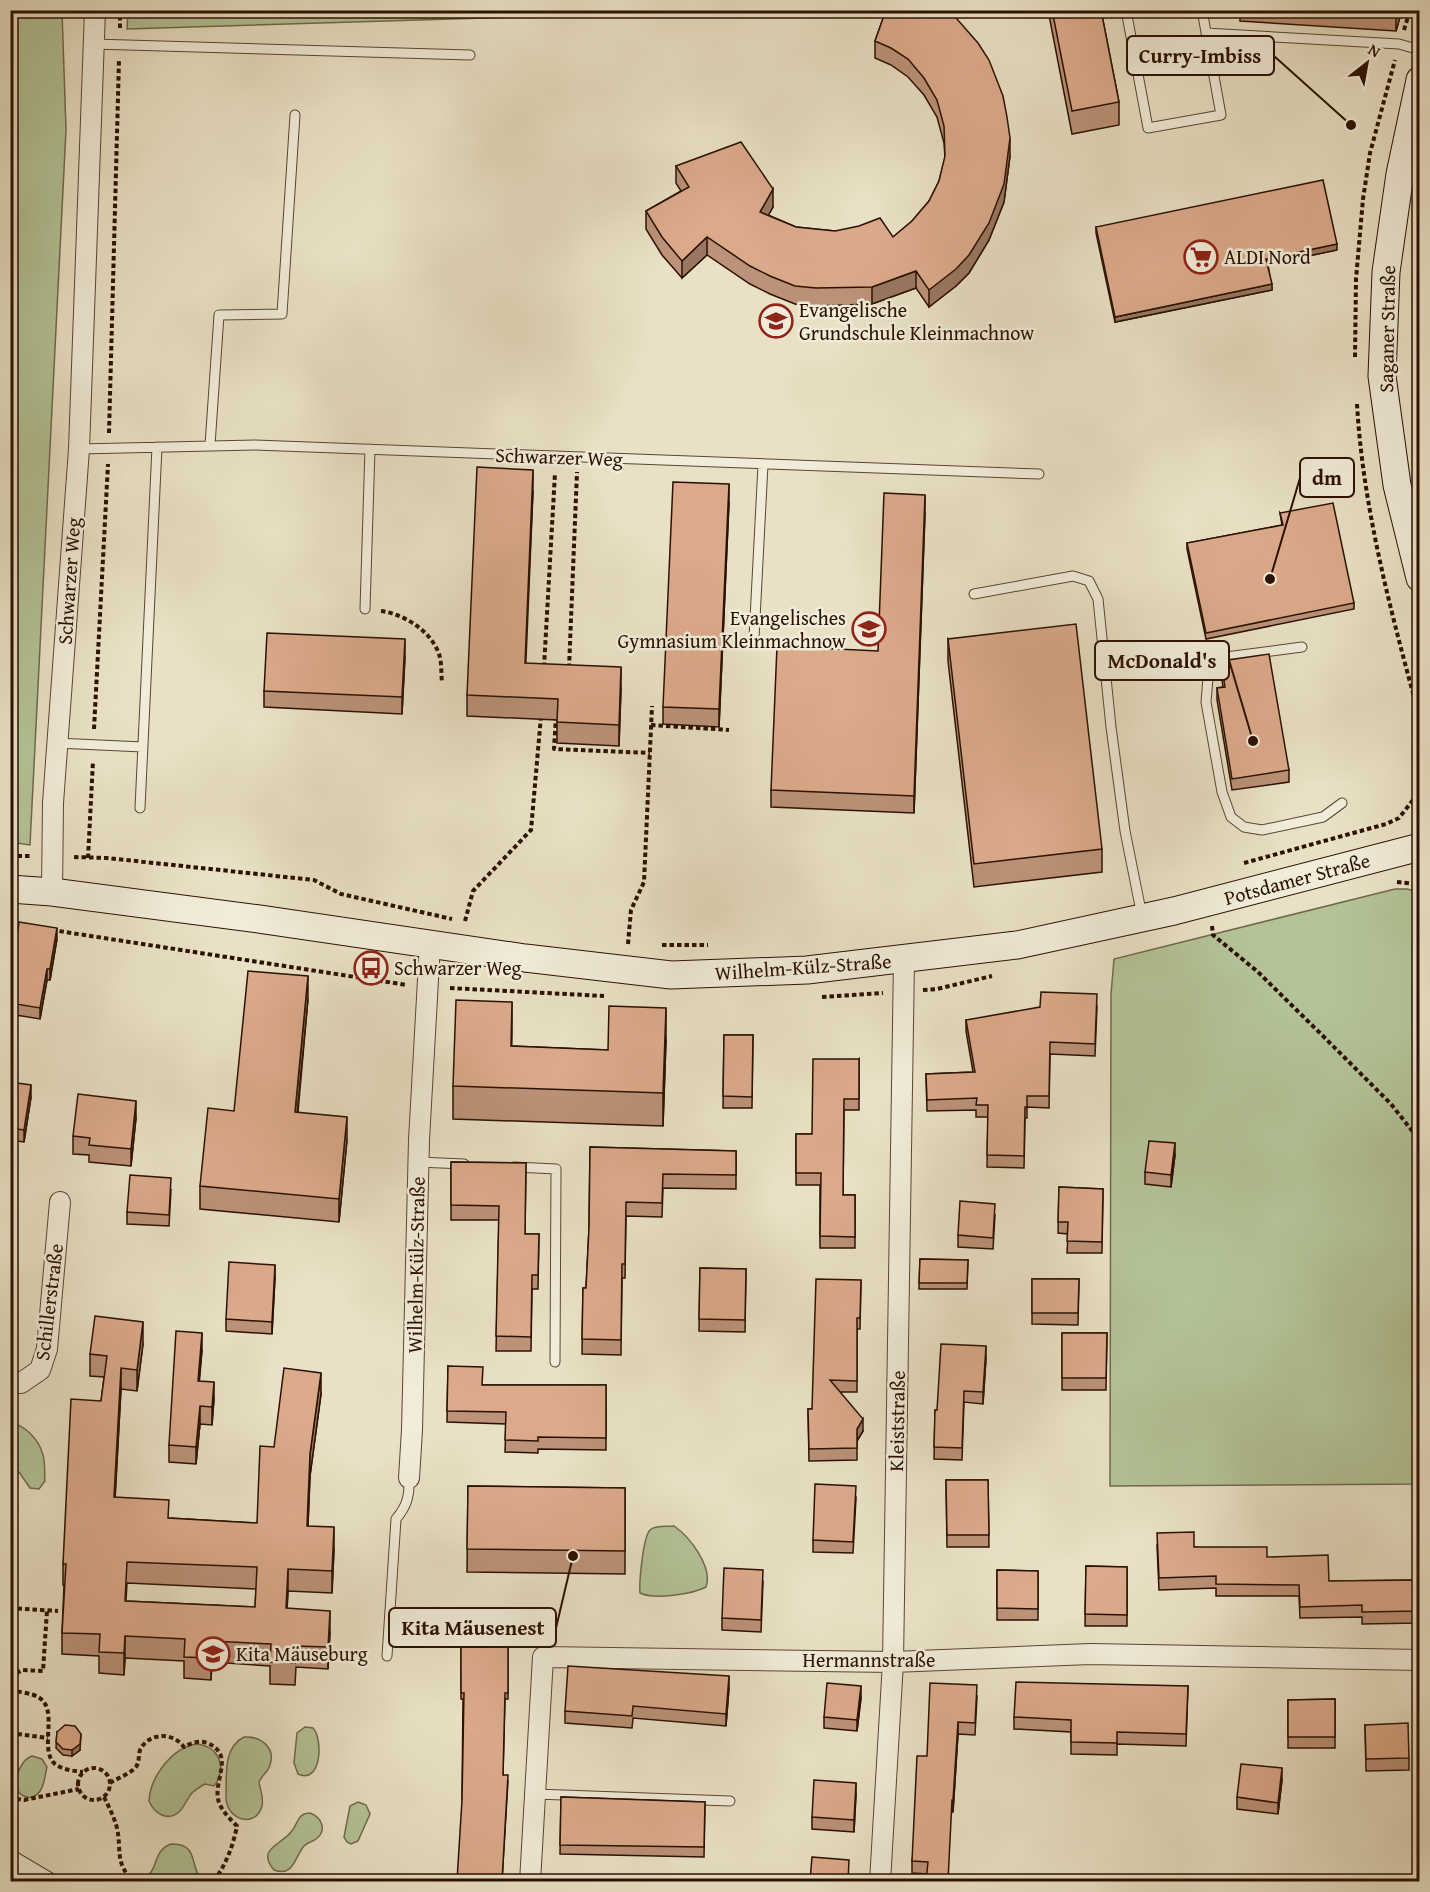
<svg xmlns="http://www.w3.org/2000/svg" width="1430" height="1892" font-family="'Gentium Book Plus',serif">
  <rect width="100%" height="100%" fill="#e9e1c5"/>
  <filter id="stains"><feTurbulence type="fractalNoise" baseFrequency=".00333" numOctaves="4"/><feColorMatrix values="0 0 0 0 .2 0 0 0 0 .09 0 0 0 0 .02 0 0 0 .5 -.17"/></filter>
  <radialGradient id="worn" r=".72"><stop offset=".6" stop-color="#630" stop-opacity="0"/><stop offset="1" stop-color="#630" stop-opacity=".3"/></radialGradient>
  <path fill="#b3c397" stroke="#6f6a4c" stroke-width="1.5" d="M11 10 62 11 66 130 30 845 10 842Z
    M128 10H714V11L127 29Z
    M1395 889H1407L1420 892 1419 1484 1110 1486 1111 994 1114 959Z
    M10 1423C24 1424 38 1439 42 1452 46 1460 44 1472 45 1481L39 1489 30 1488 19 1472 11 1468Z
    M674 1526C690 1537 713 1567 706 1587 693 1594 654 1600 640 1593 639 1583 643 1537 650 1530 655 1525 667 1527 674 1526Z
    M305 1727 313 1728C323 1738 322 1785 298 1774L294 1763 297 1733Z
    M244 1737C260 1736 276 1747 270 1765 268 1772 262 1775 259 1782 260 1789 264 1798 262 1806 256 1828 228 1821 226 1799 227 1778 222 1748 244 1737Z
    M196 1744C219 1746 228 1768 214 1786L205 1784C201 1786 197 1789 193 1792 187 1798 185 1806 179 1812 167 1822 154 1813 149 1801 150 1777 172 1748 196 1744Z
    M32 1756 42 1759 47 1767C45 1774 45 1784 40 1791 31 1805 8 1795 19 1770 23 1763 24 1759 32 1756Z
    M358 1802 366 1805 370 1814 358 1841 351 1844 347 1842 344 1837 350 1806Z
    M310 1813C321 1817 328 1830 316 1839 312 1842 308 1842 304 1846 294 1858 294 1877 274 1870 256 1849 281 1845 291 1832 299 1823 296 1814 310 1813Z
    M171 1844C197 1844 190 1860 199 1876L206 1879H214L211 1882H141L137 1879C162 1876 149 1852 171 1844Z"/>
  <g fill="none" stroke-linecap="round" stroke-linejoin="round">
    <defs>
      <path id="lane" d="M1126 10 1148 128 1221 115 1202 10
        M1206 33 1399 44 1420 50
        M93 44 470 55
        M210 445 219 315 282 314 295 115
        M79 449 255 445 1039 474
        M974 594 1073 576 1089 581 1098 599 1111 727 1125 831 1142 916
        M365 609 370 449
        M754 638 763 465
        M1302 647 1226 657 1215 664 1208 678 1206 702 1222 792 1231 817 1244 827 1262 830 1323 817 1342 803
        M56 743 143 747
        M140 808 157 447
        M418 1162 464 1164
        M514 1167 556 1169 555 1362
        M387 1656 396 1519C407 1506 410 1495 409 1478
        M535 1794 730 1801"/>
      <path id="street" d="M1400 174 1420 176
        M52 892 53 803 79 449 95 10
        M10 1383H21L40 1370 47 1349 60 1202
        M409 1478 412 1430 419 1140 430 944
        M10 1860 47 1882
        M530 1882 543 1657 893 1662 1090 1654 1420 1660
        M880 1882 893 1662 904 960"/>
      <path id="secondary" d="M1420 80 1400 174 1386 272 1382 376 1397 485 1420 578
        M10 889 52 892 259 919 525 958 671 975 807 970 1017 945 1174 911 1420 847"/>
    </defs>
    <use href="#lane" stroke="#5a4533" stroke-width="11"/>
    <use href="#street" stroke="#5a4533" stroke-width="22"/>
    <use href="#secondary" stroke="#2b1102" stroke-width="29"/>
    <path stroke="#2b1102" stroke-width="4" stroke-dasharray="4.5 3" stroke-linecap="butt" d="M120 28V10
      M1404 30 1410 10
      M1417 251V369L1420 391
      M1355 357 1356 279 1363 199 1370 153 1395 60
      M1357 404C1363 510 1392 616 1420 719
      M109 433 119 59
      M381 611C404 614 431 631 439 654 442 662 441 674 442 682
      M544 667 555 473
      M569 668 577 472
      M556 716 554 749 650 753
      M651 725 729 730
      M94 729 108 464
      M10 856H31
      M74 857 107 858 314 880 341 894 452 919
      M88 858 93 761
      M1244 863 1386 824 1399 818 1420 791
      M1397 882 1415 884 1420 886
      M465 921 473 891 531 830 541 716
      M10 924 21 926
      M1212 926 1213 935 1258 972 1326 1039 1391 1104 1420 1141
      M52 930 407 985
      M628 944 631 910 644 882 652 706
      M662 945H708
      M450 988 604 996
      M923 990 937 989 992 976
      M822 997 883 993
      M10 1608 58 1611
      M10 1677 22 1670 43 1671 47 1610
      M10 1690C19 1692 31 1693 38 1697 60 1709 38 1749 55 1764 63 1770 74 1771 83 1772
      M10 1733 48 1738
      M78 1784a16 16 0 1 1 32 0a16 16 0 1 1-32 0Z
      M110 1783C118 1778 129 1774 135 1768 140 1763 138 1756 140 1750 149 1732 173 1732 184 1747 191 1743 199 1740 207 1743 235 1754 214 1779 218 1799 220 1809 229 1818 237 1826 233 1846 226 1865 213 1882
      M10 1795 17 1799 24 1800 79 1789
      M104 1797C109 1807 114 1817 117 1828 122 1852 114 1862 134 1882"/>
    <use href="#lane" stroke="#f1ecd9" stroke-width="9"/>
    <use href="#street" stroke="#f1ecd9" stroke-width="20"/>
    <use href="#secondary" stroke="#f1ecd9" stroke-width="27"/>
  </g>
  <path fill="#bc9278" stroke="#2b1102" stroke-width="1.5" fill-rule="evenodd" d="M886 10 1010 156 1004 202 989 240 969 273 956 286 929 307 916 288 872 304 816 306 795 304 770 294 750 284 707 255 682 278 662 255 646 229V211L681 191 676 183V166L773 207 768 215 796 227 893 237 912 221 929 201 939 181 945 158 944 143 937 117 924 95 908 77 891 65 875 58V41Z
    M1048 10H1101L1119 102V125L1072 134Z
    M1240 10H1402L1396 31 1240 21Z
    M1096 227 1337 250 1268 264 1272 290 1115 322 1096 233Z
    M533 491 525 663 621 688 619 746 557 743V720L467 716V695Z
    M729 502 719 727 663 724V707Z
    M925 513 914 813 771 807V790L878 651Z
    M1280 513 1354 603V609L1206 639 1187 549V543L1282 525Z
    M948 639 1102 849V872L974 887 948 661Z
    M405 656 402 714 264 707V691Z
    M1221 661 1289 770V782L1232 790 1217 700V688L1223 687 1221 673Z
    M10 937 57 939 50 980H47L40 1019 10 1014Z
    M308 999 298 1112 347 1140 339 1222 200 1209V1186L234 1111Z
    M1097 1006 1095 1056 1050 1054 1049 1108 1027 1107V1118H1025L1024 1168 987 1167 988 1117H976V1110L927 1111 926 1074 973 1072 966 1031V1020Z
    M724 1035H753L752 1108H723Z
    M666 1040 663 1126 453 1119V1086L512 1046 608 1050Z
    M859 1059V1110H844L843 1195H855V1248H820V1185H796V1134H812Z
    M10 1082 31 1097 24 1142 10 1140Z
    M136 1118 131 1166 89 1162V1155L73 1154V1136Z
    M590 1147 736 1151V1189L663 1188 662 1217 626 1216 625 1278H622L621 1355 582 1354 583 1288H586L589 1228Z
    M1175 1155 1171 1187 1145 1184V1172Z
    M451 1162 526 1163 525 1234H539L538 1289H532L531 1351H496L499 1220H451Z
    M1059 1187 1103 1189 1102 1253H1067L1068 1234 1058 1233Z
    M171 1190 169 1226 127 1224V1212Z
    M995 1215 993 1249 958 1247V1235Z
    M920 1259 968 1260 967 1289H919Z
    M700 1268 746 1269 745 1332 699 1331Z
    M275 1277 272 1334 226 1331V1319Z
    M1032 1279H1079L1078 1325 1032 1324Z
    M861 1280 860 1329H857V1392H840L863 1431 857 1441V1460L809 1461 808 1409H812Z
    M1062 1333H1107L1106 1390H1062Z
    M143 1344 137 1391 121 1389 115 1497 169 1518 257 1523 274 1447 321 1394 310 1476 308 1526 334 1549 332 1593 288 1591 287 1608 330 1632 328 1669 296 1667 295 1685 270 1684V1666L212 1662 211 1680 184 1678V1661L125 1658 124 1675 99 1673V1656L62 1654V1633L64 1585H63V1564L101 1401 104 1377 90 1376V1354ZM127 1583 256 1589 255 1607 126 1601Z
    M202 1350 199 1381 214 1399 212 1425 200 1424 196 1464 169 1462V1445Z
    M986 1358 983 1404 964 1402 962 1460 934 1459 935 1410H937Z
    M448 1366 483 1385H606V1450L538 1449V1453L505 1452 506 1424 447 1422Z
    M946 1480H988L989 1547H947Z
    M468 1486 625 1488V1574L467 1572Z
    M856 1498 853 1553 813 1552V1540Z
    M1157 1545 1194 1547 1267 1557 1329 1581 1419 1580V1623L1362 1624V1617L1300 1618 1299 1596H1216V1588L1159 1590Z
    M1086 1566 1127 1567V1626H1085Z
    M997 1570 1038 1571V1620H997Z
    M763 1582 761 1632 722 1630V1618Z
    M508 1640V1699H505L503 1775 508 1781 502 1881 462 1800 463 1699H461V1641Z
    M1188 1686 1186 1746 1117 1744V1755L1071 1754V1732L1014 1729V1717Z
    M729 1688 726 1726 633 1718 632 1728 565 1723V1711Z
    M977 1697 975 1735 958 1734 953 1812H952L927 1874 912 1873V1861L927 1756Z
    M861 1698 857 1731 824 1728V1717Z
    M1335 1699V1748H1288V1700Z
    M1365 1725 1409 1758V1770L1366 1771Z
    M57 1732 80 1750 72 1756 63 1755 56 1748Z
    M1282 1780 1278 1814 1237 1809V1797Z
    M856 1794 854 1832 812 1829V1817Z
    M561 1797 705 1802 704 1857 560 1854Z"/>
  <path fill="#997761" stroke="#2b1102" stroke-width="1.5" d="M1396 10H1402L1396 31Z
    M1010 138V156L1004 202 989 240 969 273 956 286 929 307V290Z
    M773 189V207L760 230V212Z
    M707 237V255L682 278V261Z
    M1337 244V250L1266 265V259Z
    M916 271V288L872 304V287Z
    M1272 284V290L1115 322V317Z
    M533 470V491L525 684V663Z
    M729 484V502L719 727V709Z
    M925 495V513L914 813V796Z
    M405 639V656L402 714V697Z
    M621 667V688L619 746V725Z
    M57 928V939L50 980V969Z
    M47 969V980L40 1019V1008Z
    M308 976V999L295 1135V1112Z
    M512 1002V1035L511 1079V1046Z
    M666 1008V1040L663 1126V1093Z
    M31 1085V1097L24 1142V1130Z
    M136 1101V1118L131 1166V1149Z
    M347 1117V1140L339 1222V1199Z
    M1175 1143V1155L1171 1187V1175Z
    M275 1265V1277L272 1334V1322Z
    M143 1322V1344L137 1391V1370Z
    M202 1333V1350L198 1398V1381Z
    M986 1346V1358L983 1404V1392Z
    M121 1368V1389L114 1519V1497Z
    M321 1373V1394L310 1476 307 1548 310 1454Z
    M214 1382V1399L212 1425V1407Z
    M200 1406V1424L196 1464V1447Z
    M863 1419V1431L857 1441V1429Z
    M334 1527V1549L332 1593V1571Z
    M288 1569V1591L286 1630V1608Z
    M330 1611V1632L328 1669V1647Z
    M125 1636V1658L124 1675V1653Z
    M212 1641V1662L211 1680V1658Z
    M729 1676V1688L726 1726V1714Z
    M861 1686V1698L857 1731V1720Z
    M958 1722V1734L953 1812V1800Z
    M81 1734 80 1750 72 1756V1750Z
    M1282 1768V1780L1278 1814V1803Z
    M856 1783V1794L854 1832V1820Z"/>
  <path fill="#dbaa8b" stroke="#2b1102" stroke-width="1.5" fill-rule="evenodd" d="M886 10H946L957 19 978 43 989 60 1003 96 1007 117 1010 138 1004 184 989 223 969 255 956 269 929 290 916 271 872 287 816 288 795 286 770 276 750 266 707 237 682 261 662 237 646 211 689 187 676 166 741 142 773 189 760 212 796 227 835 231 859 226 880 218 893 237 912 221 929 201 939 181 945 156 944 126 937 100 924 78 908 59 891 48 875 41Z
    M1052 10H1101L1119 102 1072 111Z
    M1323 180 1337 244 1266 259 1272 284 1115 317 1096 227Z
    M477 467 533 470 525 663 621 667 619 725 557 722 558 699 467 695Z
    M673 482 729 484 719 709 663 707Z
    M884 493 925 495 914 796 771 790 777 646 878 651Z
    M1333 503 1354 603 1206 633 1187 543 1283 525 1280 513Z
    M1076 624 1102 849 974 864 948 639Z
    M267 633 405 639 402 697 264 691Z
    M1269 654 1289 770 1232 779 1217 688 1225 687 1221 661Z
    M19 922 57 928 50 969H47L40 1008 10 1003 12 985H10V937L17 938Z
    M248 971 308 976 295 1112 347 1117 339 1199 200 1186 208 1108 234 1111Z
    M1041 992 1097 994 1095 1044 1050 1042 1049 1096H1027V1107H1025L1024 1156 987 1155 988 1105H976L977 1098 927 1100 926 1074 975 1072 966 1020 1040 1007Z
    M456 1000 512 1002 511 1046 608 1050 609 1006 666 1008 663 1093 453 1086Z
    M724 1035H753L752 1097 723 1096Z
    M813 1059H859V1099H844L843 1195H855V1237L820 1236 821 1173H796V1134H812Z
    M10 1082 31 1085 24 1130 10 1128Z
    M78 1094 136 1101 131 1149 89 1145 90 1138 73 1136Z
    M1149 1141 1175 1143 1171 1175 1145 1172Z
    M590 1147 736 1151V1175L663 1174 662 1203 626 1202 625 1264H622L621 1340 582 1339 583 1288H586L589 1228Z
    M451 1162 526 1163 525 1234H539L538 1275H532L531 1337 496 1336 499 1206 451 1205Z
    M130 1175 171 1178 169 1215 127 1212Z
    M10 1182H13L10 1208Z
    M1059 1187 1103 1189 1102 1242 1067 1241 1068 1222H1058Z
    M960 1201 995 1204 993 1238 958 1235Z
    M920 1259 968 1260 967 1283H919Z
    M229 1262 275 1265 272 1322 226 1319Z
    M700 1268 746 1269 745 1320 699 1319Z
    M816 1279 861 1280 860 1318H857V1381L830 1380 863 1419 857 1429V1448L809 1449 808 1409H812Z
    M1032 1279H1079L1078 1313H1032Z
    M95 1316 143 1322 137 1370 121 1368 114 1497 169 1500 168 1518 257 1523 260 1446 274 1447 284 1368 321 1373 310 1454 307 1526 334 1527 332 1571 288 1569 286 1608 330 1611 328 1647 296 1646 295 1663 270 1662 271 1644 212 1641 211 1658 184 1657 185 1639 125 1636 124 1653 99 1652 100 1634 62 1633 66 1564H63L71 1399 101 1401 107 1356 90 1354ZM127 1562 257 1567 255 1607 125 1601Z
    M176 1331 202 1333 198 1381 214 1382 212 1407 200 1406 196 1447 169 1445Z
    M1062 1333H1107L1106 1378H1062Z
    M941 1344 986 1346 983 1392 964 1391 962 1448 934 1447 935 1410H937Z
    M448 1366 483 1367 482 1385H606V1438L538 1437V1441L505 1440 506 1412 447 1411Z
    M946 1480H988L989 1535H947Z
    M815 1484 856 1486 853 1542 813 1540Z
    M468 1486 625 1488V1551L467 1549Z
    M1194 1532V1547H1267V1557L1328 1555 1329 1581 1419 1580V1611L1362 1612V1605L1300 1607 1299 1585 1216 1584V1576L1159 1578 1157 1533Z
    M1086 1566 1127 1567V1615L1085 1614Z
    M724 1568 763 1570 761 1620 722 1618Z
    M997 1570 1038 1571V1609L997 1608Z
    M508 1640V1693H505L503 1775H508L502 1881H457L462 1800 464 1693H461V1641Z
    M568 1666 729 1676 726 1714 633 1706 632 1716 565 1711Z
    M1016 1682 1188 1686 1186 1734 1117 1732V1743L1071 1742V1720L1014 1717Z
    M827 1683 861 1686 857 1720 824 1717Z
    M930 1683 977 1685 975 1723 958 1722 953 1800H952L948 1881H926L928 1862 912 1861 917 1756H927Z
    M1335 1699V1737H1288V1700Z
    M1408 1723 1409 1758 1366 1759 1365 1725Z
    M65 1725 75 1726 81 1734 80 1744 72 1750 63 1749 56 1742 57 1732Z
    M1241 1764 1282 1768 1278 1803 1237 1797Z
    M814 1780 856 1783 854 1820 812 1817Z
    M561 1797 705 1802 704 1847 560 1845Z
    M812 1857 849 1860 848 1881H810Z"/>
  <defs>
    <symbol id="supermarket-ring" viewBox="-11 -11 22 22"><circle r="9.5" fill="#f1ecd9" stroke="#8f2418" stroke-width="1.5"/><path d="M-6-5.5h2.5l.6 2H6L4.5 2H-2.5L-4.4-4H-6ZM-1.5 3.2a1.3 1.3 0 1 0 .1 0ZM3 3.2a1.3 1.3 0 1 0 .1 0Z" fill="#8f2418"/></symbol>
    <symbol id="school-ring" viewBox="-11 -11 22 22"><circle r="9.5" fill="#f1ecd9" stroke="#8f2418" stroke-width="1.5"/><path d="M0-5L7-2L0 1L-7-2ZM-4 1L0 2.5L4 1V4Q0 6-4 4Z" fill="#8f2418"/></symbol>
    <symbol id="bus-ring" viewBox="-11 -11 22 22"><circle r="9.5" fill="#f1ecd9" stroke="#8f2418" stroke-width="1.5"/><path d="M-5-6H5V4H4V6H2V4H-2V6H-4V4H-5ZM-3.5-4V0h7V-4ZM-3.5 1.2v1.5H-2V1.2ZM2 1.2v1.5H3.5V1.2Z" fill="#8f2418"/></symbol>
  </defs>
  <g fill-rule="evenodd">
    <use href="#supermarket-ring" x="1182" y="238" width="38" height="38"/>
    <use href="#school-ring" x="757" y="302" width="38" height="38"/>
    <use href="#school-ring" x="850" y="610" width="38" height="38"/>
    <use href="#bus-ring" x="352" y="949" width="38" height="38"/>
    <use href="#school-ring" x="194" y="1635" width="38" height="38"/>
  </g>
  <g text-anchor="middle" stroke-width="5" stroke-linejoin="round" paint-order="stroke">
    <g font-size="20" fill="#2b1102" stroke="#f1ecd9" text-anchor="start">
      <text x="1224" y="264">ALDI Nord</text>
      <text x="799" y="317">Evangelische<tspan x="799" dy="23">Grundschule Kleinmachnow</tspan></text>
      <text x="846" y="625" text-anchor="end">Evangelisches<tspan x="846" dy="23">Gymnasium Kleinmachnow</tspan></text>
      <text x="394" y="975">Schwarzer Weg</text>
      <text x="236" y="1661">Kita Mäuseburg</text>
    </g>
    <g font-size="20" fill="#2b1102" stroke="#f1ecd9">
      <text transform="translate(1387 329) rotate(-89)" y="7">Saganer Straße</text>
      <text transform="translate(559 457) rotate(2)" y="7">Schwarzer Weg</text>
      <text transform="translate(69 581) rotate(-86)" y="7">Schwarzer Weg</text>
      <text transform="translate(1297 879) rotate(-15)" y="7">Potsdamer Straße</text>
      <text transform="translate(803 967) rotate(-4)" y="7">Wilhelm-Külz-Straße</text>
      <text transform="translate(416 1265) rotate(-89)" y="7">Wilhelm-Külz-Straße</text>
      <text transform="translate(49 1302) rotate(-83)" y="7">Schillerstraße</text>
      <text transform="translate(897 1421) rotate(-89)" y="7">Kleiststraße</text>
      <text x="869" y="1667">Hermannstraße</text>
    </g>
  </g>
  <path fill="none" stroke="#2b1102" stroke-width="2" d="M1351 125L1274 56M1270 579L1300 478M1253 741L1229 660M573 1556L556 1628"/>
  <g fill="#2b1102" stroke="#f1ecd9" stroke-width="2">
    <circle cx="1351" cy="125" r="6"/>
    <circle cx="1270" cy="579" r="6"/>
    <circle cx="1253" cy="741" r="6"/>
    <circle cx="573" cy="1556" r="6"/>
  </g>
  <g fill="#f1ecd9" stroke="#2b1102" stroke-width="2">
    <rect x="1127" y="36" width="147" height="39" rx="6"/>
    <rect x="1300" y="458" width="54" height="39" rx="6"/>
    <rect x="1095" y="641" width="134" height="39" rx="6"/>
    <rect x="389" y="1608" width="167" height="39" rx="6"/>
  </g>
  <g font-size="21" text-anchor="middle" font-weight="bold" fill="#2b1102">
    <text x="1200" y="63">Curry-Imbiss</text>
    <text x="1327" y="485">dm</text>
    <text x="1162" y="668">McDonald's</text>
    <text x="473" y="1635">Kita Mäusenest</text>
  </g>
  <rect width="1430" height="1892" fill="none" stroke="#e9e1c5" stroke-width="36"/>
  <rect x="12" y="12" width="1406" height="1868" fill="none" stroke="#2b1102" stroke-width="3"/>
  <rect x="18" y="18" width="1394" height="1856" fill="none" stroke="#2b1102" stroke-width="1.5"/>
  <g transform="translate(1367 63) rotate(31)" stroke="#f1ecd9" stroke-width="4.5" paint-order="stroke">
  <path d="M0-4.5L10 22L0 15L-10 22Z" fill="#2b1102"/>
  <text y="-9" font-size="16" font-weight="bold" text-anchor="middle" fill="#2b1102">N</text>
  </g>
  <rect width="100%" height="100%" filter="url(#stains)"/>
  <rect width="100%" height="100%" fill="url(#worn)"/>
</svg>
